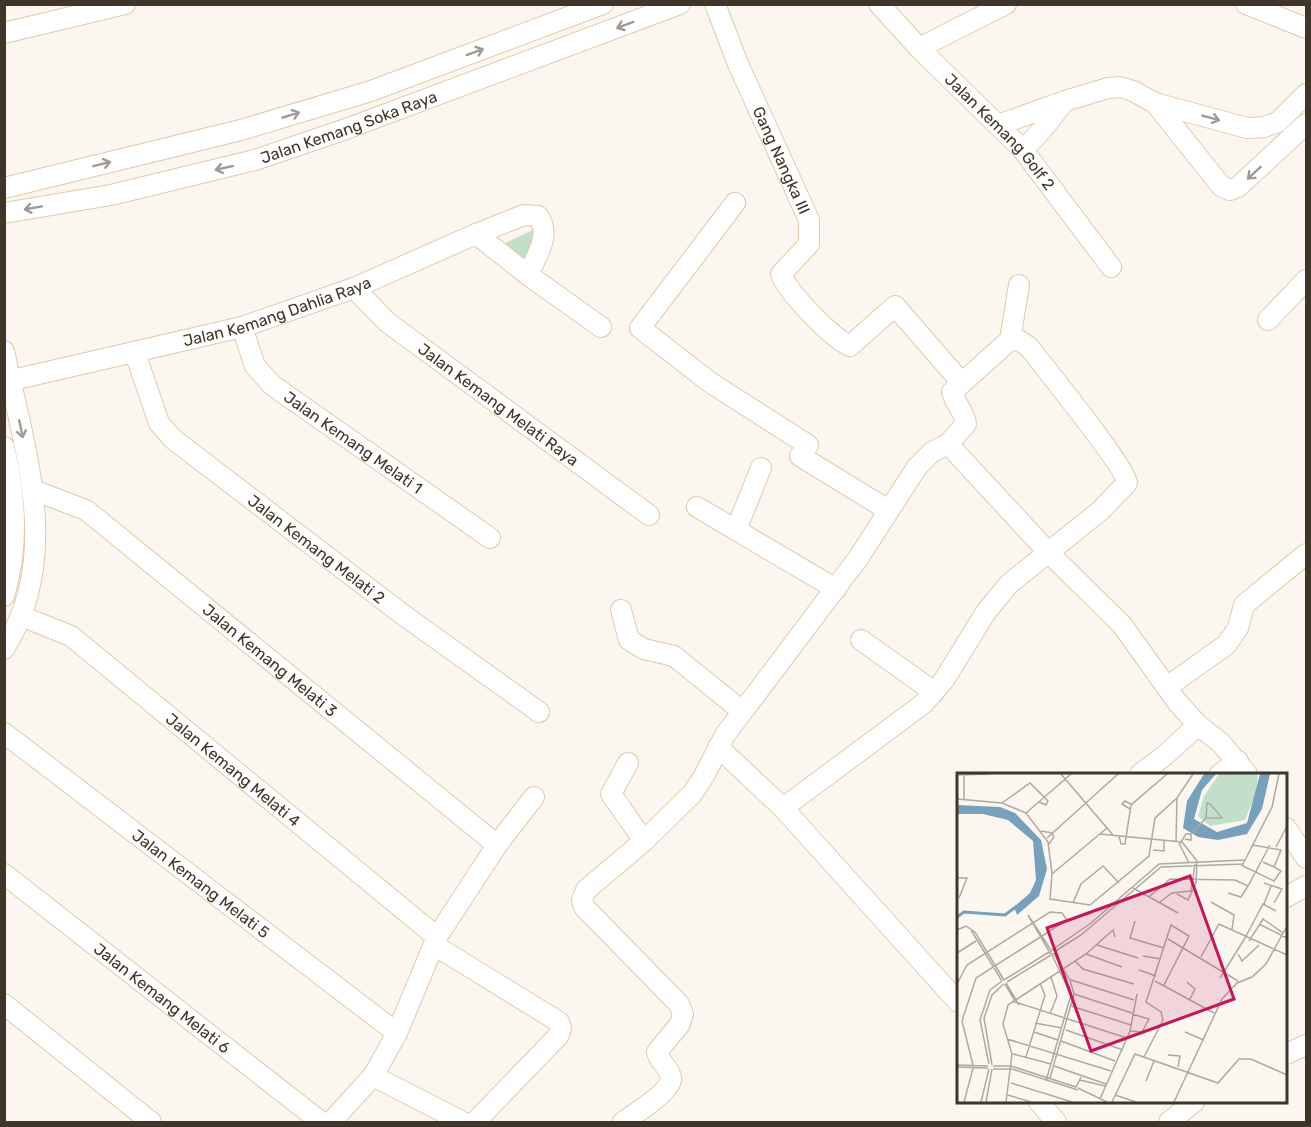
<svg xmlns="http://www.w3.org/2000/svg" width="1311" height="1127" font-family="Rubik,sans-serif">
  <rect width="100%" height="100%" fill="#fbf6f0"/>
  <path fill="#c1dfc9" d="M539 227 524 260 503 244Z"/>
  <g fill="none" stroke-linecap="round" stroke-linejoin="round">
    <defs>
      <g id="minor">
        <path id="s1" d="M715 4 738 64 809 220V244L781 274C788 293 831 337 850 346L895 306 961 382"/>
        <path id="s2" d="M879 4 919 48 1023 150 1111 267"/>
        <path d="M1246 4 1306 28"/>
        <path d="M4 33 125 4"/>
        <path d="M919 48 1006 4"/>
        <path d="M1155 103 1221 186 1230 190 1238 187 1306 124"/>
        <path d="M998 125 1065 101 1108 88 1120 87 1133 91 1155 103 1247 128 1264 127 1278 122 1306 94"/>
        <path d="M1023 150 1041 131 1065 101"/>
        <path d="M4 188 241 130 371 91 603 4"/>
        <path d="M735 203 640 328 711 383 808 445 800 456 888 510"/>
        <path id="s3" d="M4 213 111 195 255 160 346 129 680 4"/>
        <path d="M476 234 528 275 601 327"/>
        <path id="s4" d="M354 288 387 322 649 515"/>
        <path d="M1268 320 1306 280"/>
        <path id="s5" d="M242 327 255 366 272 385 490 538"/>
        <path d="M1010 340 1019 285"/>
        <path d="M4 351C24 449 63 557 4 649"/>
        <path id="s6" d="M135 353 159 423 173 439 402 614 539 712"/>
        <path id="s7" d="M4 382 242 327 354 288 476 234 524 215 538 216C552 235 536 256 528 275"/>
        <path d="M948 444 1048 552 1122 625 1178 703 1198 725 1221 743 1247 774"/>
        <path d="M4 447C16 497 19 547 4 596"/>
        <path id="s8" d="M33 490 86 510 497 845"/>
        <path d="M697 507 836 589"/>
        <path d="M736 530 761 468"/>
        <path d="M621 610 629 640 644 649 674 656 742 711"/>
        <path id="s9" d="M21 616 71 636 437 937"/>
        <path d="M861 640 934 692"/>
        <path d="M1167 687 1226 645 1238 628 1244 605 1306 554"/>
        <path id="s10" d="M4 733 397 1033"/>
        <path d="M718 747 783 808 958 1002"/>
        <path d="M628 763 611 794 644 841"/>
        <path d="M1140 774 1163 757 1198 725"/>
        <path d="M1220 774 1238 761"/>
        <path d="M1286 828 1306 858"/>
        <path id="s11" d="M4 874 321 1122"/>
        <path d="M1286 897 1306 886"/>
        <path d="M434 945 559 1022 561 1028 559 1035 475 1122"/>
        <path d="M4 1004 151 1122"/>
        <path d="M1286 1054 1306 1045"/>
        <path d="M373 1076 463 1122"/>
        <path d="M1039 1102 1056 1122"/>
        <path d="M331 1122 373 1076 397 1033 437 937 497 845 534 797"/>
        <path d="M623 1122C633 1115 675 1089 671 1077 669 1067 659 1062 657 1052L680 1024 683 1014 679 1004 584 907 582 900 586 890 644 841 692 794 704 776 725 735 859 557 917 467 932 452 948 444 966 424C965 412 955 404 952 392L1010 340 1020 341 1029 347C1044 367 1126 467 1127 483L1100 511 1009 584 986 612 944 680 923 704 783 808"/>
        <path d="M1169 1122 1194 1102"/>
      </g>
    </defs>
    <use href="#minor" stroke="#e1caaa" stroke-width="22"/>
    <use href="#minor" stroke="#fff" stroke-width="20"/>
  </g>
  <defs><path id="oneway-shaft" d="M-6 0H5M1.5-3L5.5 0L1.5 3" fill="none" stroke-width="1.6" stroke-linecap="round" stroke-linejoin="round" transform="scale(1.5)"/></defs>
  <g stroke="#9f9a94">
    <use href="#oneway-shaft" transform="translate(625 25) rotate(160)"/>
    <use href="#oneway-shaft" transform="translate(475 52) rotate(-20)"/>
    <use href="#oneway-shaft" transform="translate(291 115) rotate(-17)"/>
    <use href="#oneway-shaft" transform="translate(1211 118) rotate(15)"/>
    <use href="#oneway-shaft" transform="translate(102 164) rotate(-14)"/>
    <use href="#oneway-shaft" transform="translate(224 168) rotate(167)"/>
    <use href="#oneway-shaft" transform="translate(1254 173) rotate(137)"/>
    <use href="#oneway-shaft" transform="translate(33 208) rotate(170)"/>
    <use href="#oneway-shaft" transform="translate(21 429) rotate(78)"/>
  </g>
  <g text-anchor="middle" stroke-width="5" stroke-linejoin="round" paint-order="stroke">
    <g font-size="16" fill="#3f3529" stroke="#fff">
      <text dy="6" stroke="none"><textPath href="#s3" startOffset="356">Jalan Kemang Soka Raya</textPath></text>
      <text dy="6" stroke="none"><textPath href="#s2" startOffset="176">Jalan Kemang Golf 2</textPath></text>
      <text dy="6" stroke="none"><textPath href="#s1" startOffset="170">Gang Nangka III</textPath></text>
      <text dy="6" stroke="none"><textPath href="#s7" startOffset="282">Jalan Kemang Dahlia Raya</textPath></text>
      <text dy="6" stroke="none"><textPath href="#s4" startOffset="186">Jalan Kemang Melati Raya</textPath></text>
      <text dy="6" stroke="none"><textPath href="#s5" startOffset="166">Jalan Kemang Melati 1</textPath></text>
      <text dy="6" stroke="none"><textPath href="#s6" startOffset="276">Jalan Kemang Melati 2</textPath></text>
      <text dy="6" stroke="none"><textPath href="#s8" startOffset="294">Jalan Kemang Melati 3</textPath></text>
      <text dy="6" stroke="none"><textPath href="#s9" startOffset="264">Jalan Kemang Melati 4</textPath></text>
      <text dy="6" stroke="none"><textPath href="#s10" startOffset="248">Jalan Kemang Melati 5</textPath></text>
      <text dy="6" stroke="none"><textPath href="#s11" startOffset="201">Jalan Kemang Melati 6</textPath></text>
    </g>
  </g>
  <g transform="translate(957 773)">
    <rect width="330" height="330" fill="#fbf6f0"/>
    <path d="M262 1H301L299 20 288 47 253 53 241 43 247 23Z" fill="#c1dfc9"/>
    <path d="M247 1H259L245 17 237 46 260 59 290 50 303 1H313L305 36 290 61 261 67 241 64 226 55 230 28ZM0 32 43 34 58 40 84 67 90 96 82 123 60 142 57 134 73 120 79 107 76 68 51 47 26 41H0Z" fill="#77a0bb"/>
    <path fill="none" stroke="#77a0bb" stroke-width="3" d="M0 144 7 139 48 142 60 133"/>
    <path fill="none" stroke="#b0a9a0" stroke-width="1.5" d="M104 1 156 62M0 2 34 1M0 26 45 30 69 40 91 69 95 101 93 126 133 132 192 83 198 45 220 25 236 1M7 26V2M45 30 73 10 91 28 89 32 82 29M250 30 253 31 265 45H249ZM173 36 165 31 168 28 174 31M69 40 114 1M84 58 95 60 97 64 92 71M143 61 225 69 240 88 239 110 231 127 220 121M234 61 249 45M162 63 164 71H168L174 32 210 1M90 65 161 1M219 69 220 25M222 72 229 61H234V67L228 66M223 72 232 90M296 72 324 77 317 94 306 89M319 74 330 53M196 77 207 78V67M284 92 317 108 324 98 317 94M95 101 150 55M0 105H10L2 125M307 110 325 116 317 130M176 115 221 140M271 120 284 124 291 113M192 124 213 106 278 107 291 113 313 72M203 129 215 120 234 118 238 91M254 129 277 142 275 157M116 130 124 111 146 93 162 110M307 131 314 113M178 148 173 165 207 175M302 151 330 165M0 157 9 153 18 159 47 207M14 157 45 208M288 165 306 131 319 138M211 166 281 208M292 168 306 146 326 160M140 172 181 185M95 177 134 150 202 91 287 87M92 178 71 142 94 177M97 179 124 162 204 94 286 91 315 34 322 1M0 180 19 168M129 181 165 194M281 181 285 188 302 172M186 183 204 186M244 184 262 151 330 182M118 188 126 196 177 211M182 197 199 203M263 205 288 165M47 207 92 179M114 207 177 227M198 208 257 240M50 209 94 182M230 209 238 216 233 226M49 210 62 232M0 211 10 192 93 139 105 140 110 147 19 205 5 248 16 292M48 211 58 228M117 221 175 240M55 228 170 265M114 233 174 252M93 241 100 223 94 204M78 250 105 255M109 257 166 277M173 258 185 259 192 246 175 241M77 259 101 267M228 259 247 267M50 266 154 298M104 268 158 288M56 281 94 291M211 282 223 283 221 294M69 284 88 222 83 210M187 284 206 247 204 239 189 229 214 152 232 163 207 212M32 291 23 247 33 217 45 208M0 292 31 293M35 292 27 245 35 222 47 211M36 293H54L119 314 124 304M97 293 149 311M0 294 31 295M36 296H55L121 317M93 305 117 221 113 207 97 181 92 180 95 177M123 307 148 313M89 308 114 222 95 182M189 308 197 288M54 310 115 329M121 315 150 329M51 322 74 329M158 322 179 329M143 326 173 258 180 221M7 329 16 295M24 329 32 296M29 329 35 296M49 329 55 281 46 251 51 232 129 181 156 157 158 164M155 329 178 281 261 310 282 286H294L330 302M217 329 265 226 280 210 295 204 309 191 330 153"/>
    <path fill="#c2185b" fill-opacity="0.15" stroke="#c2185b" stroke-width="3" d="M233 103 277 226 134 278 90 155Z"/>
    <rect width="330" height="330" fill="none" stroke="#3f3529" stroke-width="3"/>
  </g>
  <rect width="1311" height="1127" fill="none" stroke="#3f3529" stroke-width="12"/>
</svg>
